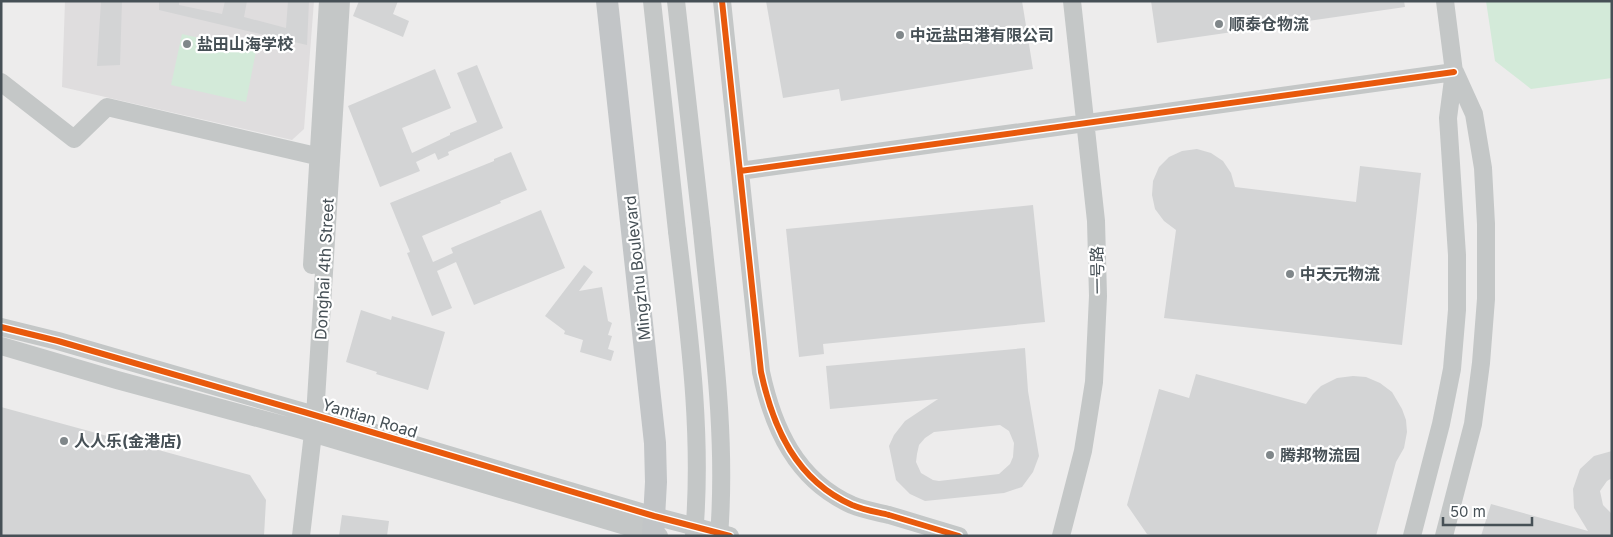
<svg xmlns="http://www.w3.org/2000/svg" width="1613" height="537" font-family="Inter,'Noto Sans SC',sans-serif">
  <rect width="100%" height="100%" fill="#edecec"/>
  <path fill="#dfddde" d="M65 1H314L304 129 292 140 62 87Z"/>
  <path fill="#d3ead9" d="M1486 1H1612V78L1531 89 1495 61Z
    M182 34 256 51 246 102 171 85Z"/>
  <path fill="#d3d4d5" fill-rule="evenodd" d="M101 1H122L120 65 97 66Z
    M159 1H179V5L222 14 225 1H247L244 17 286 28 288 1H309L307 45 159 10Z
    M359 1H398L393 14 409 21 403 37 353 16Z
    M766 1H1022L1033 69 841 101 839 89 783 98Z
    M1151 1H1404L1405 7 1157 43Z
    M477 65 503 128 448 152 449 155 438 160 435 153 416 162 420 171 380 187 348 106 435 69 451 108 402 128 412 153 450 135V133L477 122 457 73Z
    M1197 149 1211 153 1223 161 1231 173 1235 187 1356 202 1360 166 1421 173 1402 345 1164 318 1176 230 1164 221 1155 209 1152 195 1153 181 1159 167 1169 157 1182 151Z
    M511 152 527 190 500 201 501 203 422 236 433 262 453 253 451 248 541 210 565 268 474 305 456 262 437 271 452 308 432 316 407 253 410 252 390 203 494 161V159Z
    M1033 205 1045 322 823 344 824 354 799 357 786 229Z
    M584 265 593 272 579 291 602 287 608 321 612 323 608 335 612 336 608 349 614 351 611 361 580 352 583 340 564 334 565 331 545 316Z
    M361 310 391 320 392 316 445 332 428 390 376 374 377 372 346 362Z
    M1025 348 1028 391 1039 456 1033 472 1022 487 1004 493 925 501 910 494 896 480 889 446 894 435 905 421 938 399 830 409 826 366ZM1000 425 1009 431 1014 443 1013 457 1010 464 999 474 939 481 933 480 921 473 916 462 917 454 919 445 925 438 934 432Z
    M1196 374 1306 404 1313 394 1321 386 1337 378 1353 376 1366 377 1380 383 1392 392 1402 409 1406 420 1407 432 1404 448 1396 462 1376 536H1154L1147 534 1127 505 1159 389 1189 398Z
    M1 407 250 475 266 500 264 536H1Z
    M1612 451V478L1607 481 1600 491 1603 505 1612 514V536H1481L1491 504 1588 531 1574 508 1573 489 1580 469 1594 456Z
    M342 515 389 521 387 536H339Z"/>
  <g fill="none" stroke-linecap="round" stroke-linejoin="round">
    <path stroke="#c4c7c7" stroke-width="18" d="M652 1 677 231
      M676 1 702 231
      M722 1 761 372C773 428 796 480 852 505 864 510 877 512 889 515 912 522 936 529 959 536
      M1 82 74 139 107 107 329 159
      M740 171 1454 72
      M312 265 328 1
      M1 327 58 341 304 412 654 516 730 536
      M1 346 117 380 302 430 659 536
      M301 536 315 416 341 1
      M1061 536 1083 451 1094 382 1098 296 1096 221 1072 1
      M1412 536 1441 424 1452 369 1457 310V255L1448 118 1454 72 1445 1
      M1444 536 1473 424 1481 363 1486 299V224L1483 168 1474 114 1455 72"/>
    <path stroke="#c2c5c7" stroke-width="22" d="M607 1 655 443 656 482 653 536"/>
    <path stroke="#c4c7c7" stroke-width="18" d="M677 231C689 333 703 434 694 536
      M702 231C712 332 727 434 719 536"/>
    <defs>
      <path id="cycleway" d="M722 1 761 372C773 428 796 480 852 505 864 510 877 512 889 515 912 522 936 529 959 536
        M740 171 1454 72
        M1 327 58 341 304 412 654 516 730 536"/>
    </defs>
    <use href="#cycleway" stroke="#fff" stroke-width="9"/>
    <use href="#cycleway" stroke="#e8590c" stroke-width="6"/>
  </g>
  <g fill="#80878a" stroke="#fff" stroke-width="2">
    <circle cx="1219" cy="24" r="5"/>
    <circle cx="900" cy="35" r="5"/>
    <circle cx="187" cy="44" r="5"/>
    <circle cx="1290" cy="274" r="5"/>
    <circle cx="64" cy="441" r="5"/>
    <circle cx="1270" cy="455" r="5"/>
  </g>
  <g text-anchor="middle" stroke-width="4.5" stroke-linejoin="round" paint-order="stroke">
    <g font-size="16" font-weight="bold" fill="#465056" stroke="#fff" text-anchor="start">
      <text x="1229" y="30">顺泰仓物流</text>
      <text x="910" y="41">中远盐田港有限公司</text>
      <text x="197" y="50">盐田山海学校</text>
      <text x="1300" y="280">中天元物流</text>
      <text x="74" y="447">人人乐(金港店)</text>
      <text x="1280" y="461">腾邦物流园</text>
    </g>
    <g font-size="16" fill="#465056" stroke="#fff">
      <text transform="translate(637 268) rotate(-96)" y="6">Mingzhu Boulevard</text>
      <text transform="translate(324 269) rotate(-87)" y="6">Donghai 4th Street</text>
      <text transform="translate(1097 270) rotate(-91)" y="6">一号路</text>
      <text transform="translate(370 418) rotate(17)" y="6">Yantian Road</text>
    </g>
  </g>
  <rect width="1613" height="537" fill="none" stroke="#465056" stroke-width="5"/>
  <path d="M1443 517v8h89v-8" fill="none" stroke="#465056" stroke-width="2.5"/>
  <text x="1450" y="517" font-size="15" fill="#465056" stroke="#ffffff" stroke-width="4" paint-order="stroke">50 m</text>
</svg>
